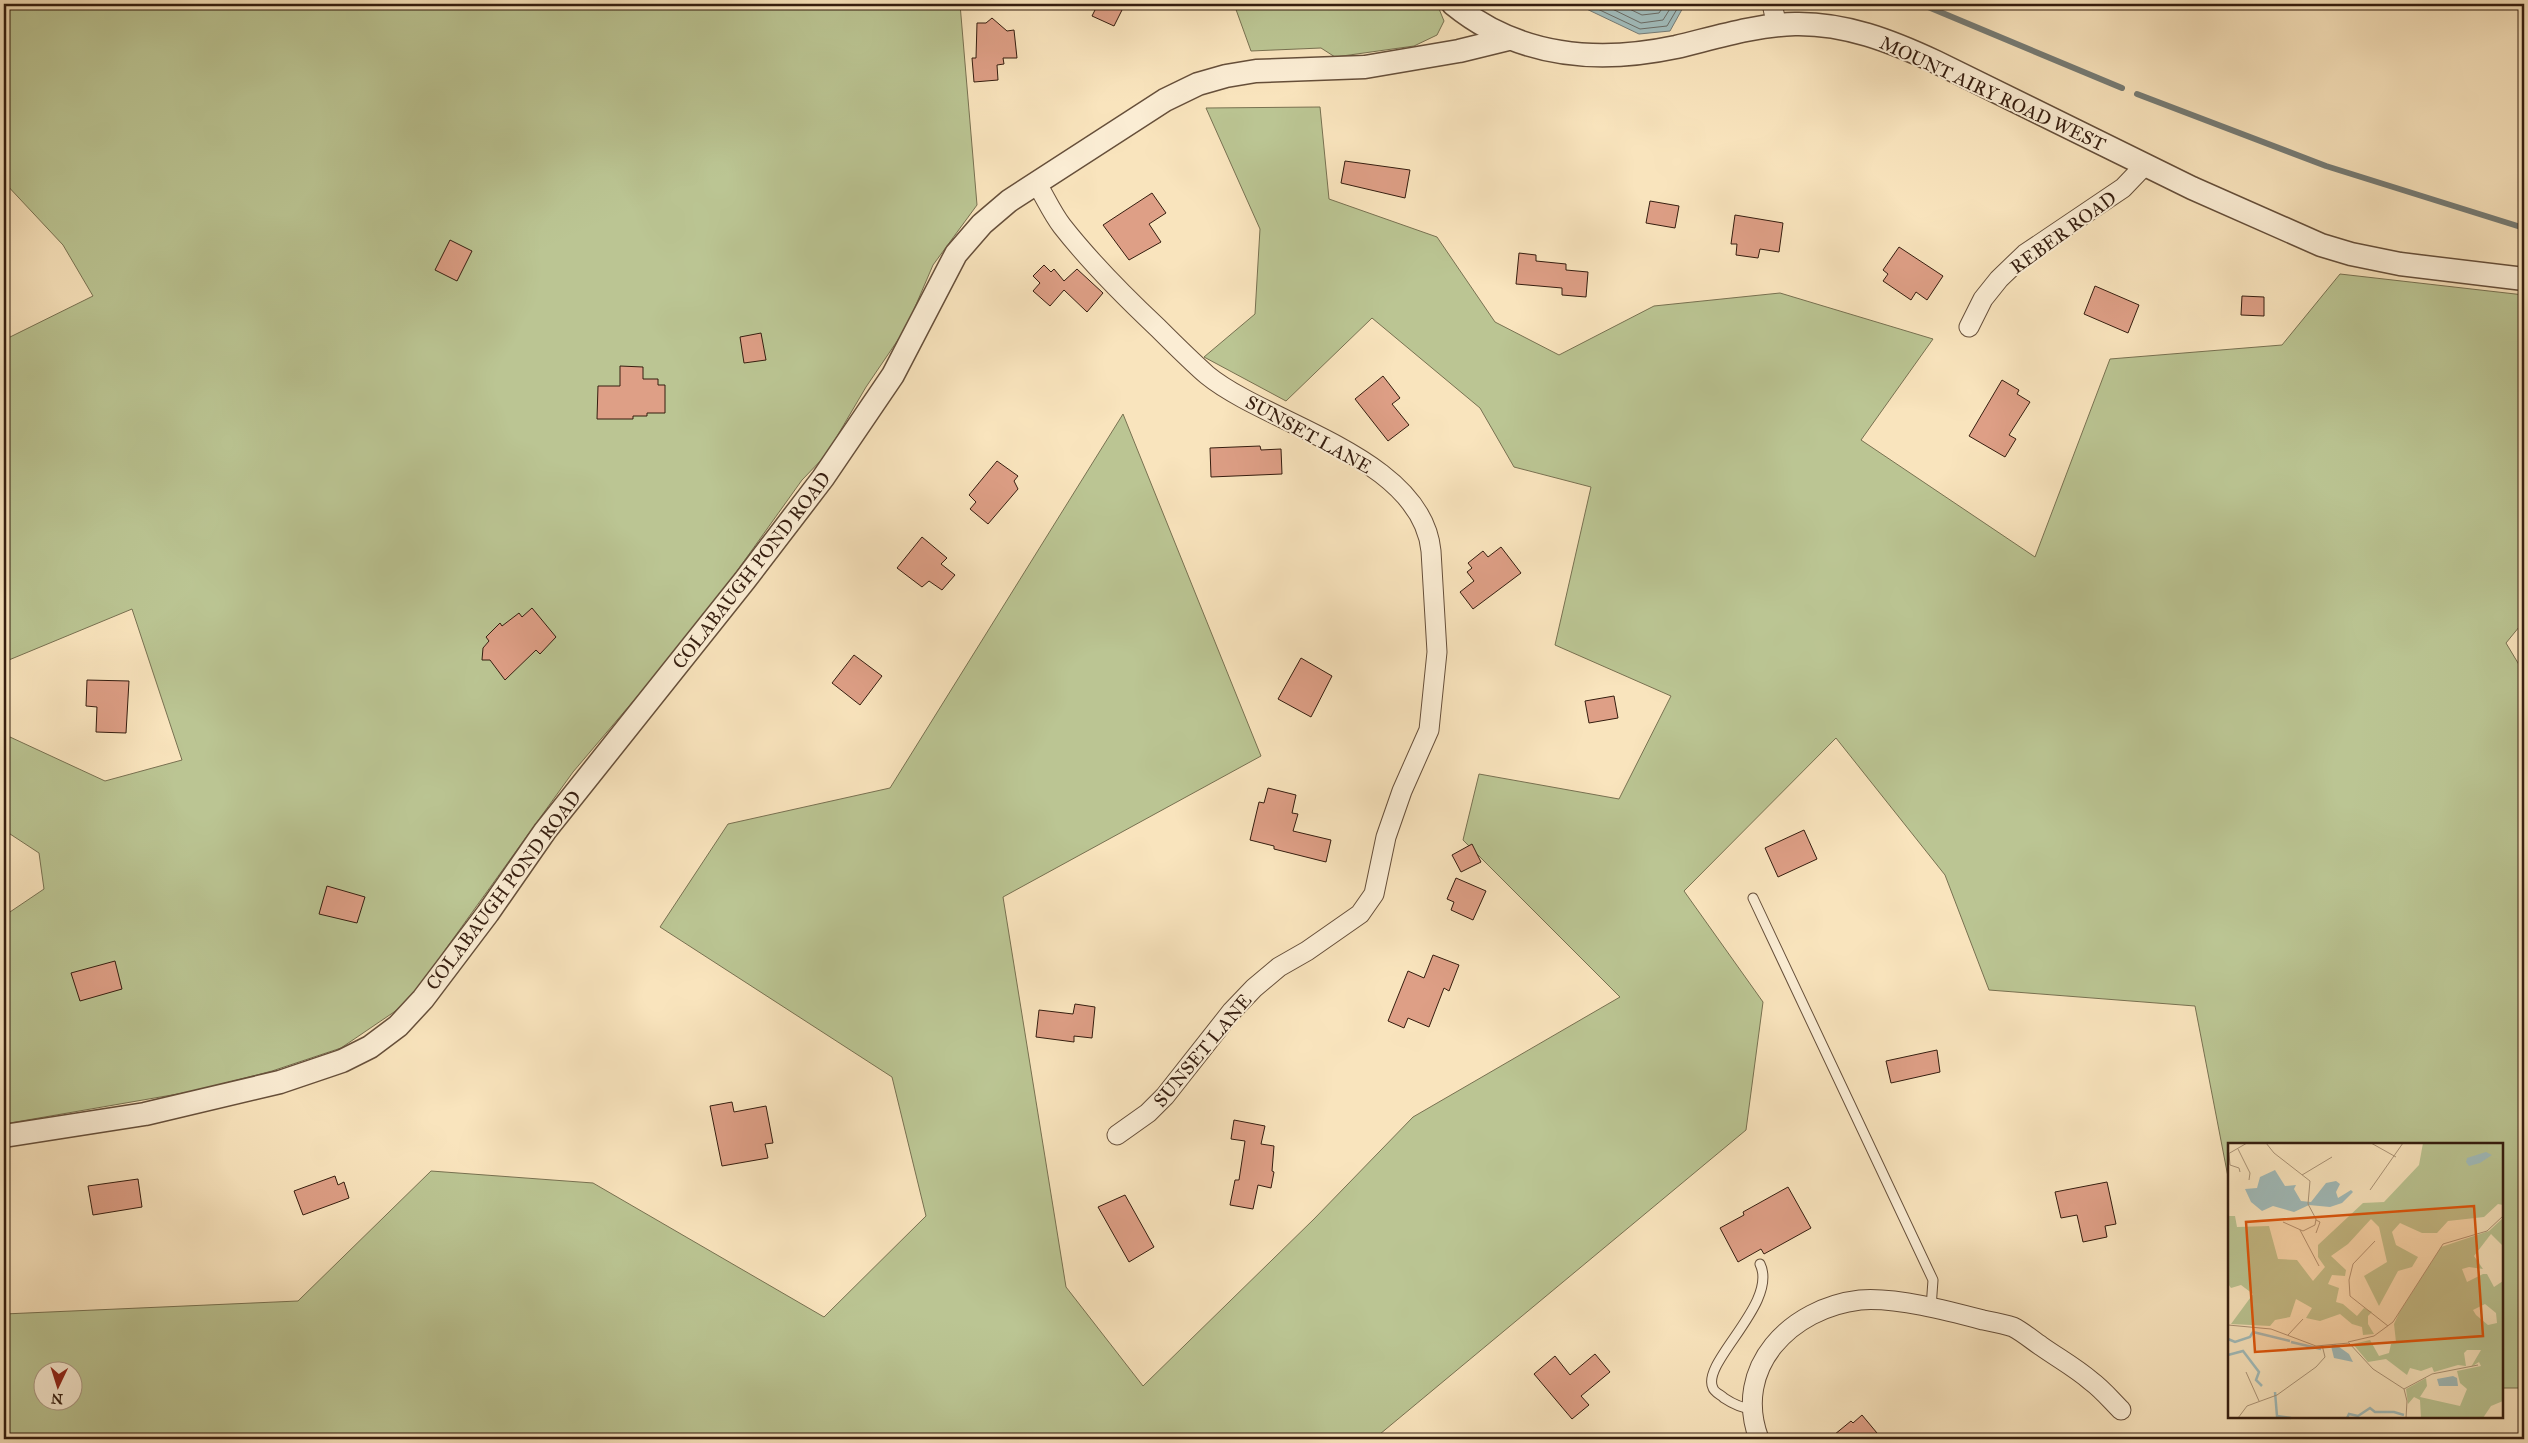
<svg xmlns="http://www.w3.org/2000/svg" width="2528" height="1443" font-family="'IM FELL Great Primer',serif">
  <rect width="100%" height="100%" fill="#f9e4bd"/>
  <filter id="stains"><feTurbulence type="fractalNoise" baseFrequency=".004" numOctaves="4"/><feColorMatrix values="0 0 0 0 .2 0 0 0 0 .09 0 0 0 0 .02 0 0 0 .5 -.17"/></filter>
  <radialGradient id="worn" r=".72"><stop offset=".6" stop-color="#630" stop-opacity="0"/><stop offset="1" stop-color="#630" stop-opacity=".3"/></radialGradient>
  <path fill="#bbc593" stroke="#787151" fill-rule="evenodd" d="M4 4H960L977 205 933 265 906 328 866 387 826 455 802 480 702 620 573 772 445 950 419 990 394 1012 341 1048 272 1071 195 1091 4 1124V916L44 889 39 853 4 830V737H10L105 781 182 760 132 609 4 662V340L93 296 63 245 4 182Z
    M1234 4H1437L1444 21 1437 35 1414 46 1335 57 1321 48 1251 51Z
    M1320 107 1329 199 1437 237 1495 322 1559 355 1654 306 1780 293 1933 339 1861 440 2035 557 2110 359 2282 345 2340 274 2524 295V621L2506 643 2524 673V1388H2502V1144H2229V1182L2195 1006 1989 990 1945 875 1836 738 1684 891 1763 1002 1746 1130 1374 1439H4V1314L298 1301 431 1171 593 1183 824 1317 926 1216 892 1077 660 927 728 824 890 788 1123 414 1261 756 1003 897 1066 1287 1143 1386 1314 1219 1413 1117 1620 997 1463 840 1479 774 1619 799 1671 696 1555 645 1591 487 1514 467 1480 408 1372 318 1286 401 1204 357 1255 314 1260 229 1206 108ZM42 1370H72V1400H42Z"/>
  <path fill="#a1bcbb" stroke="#767c76" d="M1576 4H1685L1670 31 1639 34Z"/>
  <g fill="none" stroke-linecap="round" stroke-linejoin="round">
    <path stroke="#6b6c65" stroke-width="1" d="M1587 4 1640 29 1667 26 1680 4
      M1602 4 1641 23 1663 20 1673 4
      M1619 4 1642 15 1659 13 1665 4"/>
    <path stroke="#767c76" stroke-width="6" d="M1921 4 2122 88
      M2137 94 2326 166 2524 228"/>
  </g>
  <path fill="#de9f86" stroke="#351d0f" d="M1098 4H1125L1114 26 1092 16Z
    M992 18 1007 31 1014 30 1017 58H1003L1004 64 997 65 998 80 974 82 972 58H976L977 23H986Z
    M1345 161 1410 170 1405 198 1341 183Z
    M1152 193 1166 213 1149 224 1161 242 1129 260 1103 225Z
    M1650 201 1679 206 1675 228 1646 223Z
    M1735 215 1783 223 1779 252 1760 249 1758 258 1736 255 1737 244H1731Z
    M450 240 472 251 457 281 435 270Z
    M1899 247 1943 276 1927 300 1916 292 1911 300 1883 281 1888 274 1883 270Z
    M1519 253 1536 255V261L1566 264V270L1588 272 1586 297 1562 295V288L1516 284Z
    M1044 265 1051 272 1054 269 1064 281 1077 269 1103 293 1087 312 1064 290 1050 306 1033 291 1040 283 1033 276Z
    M2095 286 2139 305 2128 333 2084 314Z
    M2242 296 2264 297V316L2241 315Z
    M761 333 766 360 744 363 740 337Z
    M620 366 643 367V379H658V385H665V413H647V416H633V419H597L598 386H620Z
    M1383 376 1400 398 1392 404 1409 425 1388 441 1355 399Z
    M2002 380 2019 390 2017 394 2030 402 2009 435 2016 439 2005 457 1969 436Z
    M1260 446 1261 450 1281 449 1282 474 1211 477 1210 448Z
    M997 461 1018 476 1014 481 1018 489 988 524 970 509 976 502 969 495Z
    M922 537 947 558 941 564 955 575 942 590 929 581 922 587 897 568Z
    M1501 547 1521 573 1473 609 1460 592 1474 581 1467 572 1472 568 1468 563 1483 551 1488 557Z
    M532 608 556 637 540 654 536 650 505 680 490 660H482L483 648 489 641 486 637 500 623 502 626 519 613 522 617Z
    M854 655 882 676 860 705 832 683Z
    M1301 658 1332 676 1311 717 1278 699Z
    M87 680 129 681 126 733 96 732 97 707 86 706Z
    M1614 696 1618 718 1589 723 1585 701Z
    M1268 788 1296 795 1292 813 1298 814 1293 831 1331 840 1326 862 1274 849V846L1250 840 1259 802 1264 803Z
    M1804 830 1817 859 1778 877 1765 848Z
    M1472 844 1481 862 1461 872 1452 855Z
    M1456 878 1486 891 1473 920 1451 910 1454 902 1447 899Z
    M327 886 365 897 357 923 319 914Z
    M1433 955 1459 965 1449 991 1444 988 1429 1027 1408 1018 1404 1028 1388 1021 1408 971 1424 978Z
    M115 961 122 989 80 1001 71 973Z
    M1075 1004 1095 1007 1092 1038 1074 1036V1042L1036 1037 1039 1010 1073 1014Z
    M1937 1050 1940 1072 1891 1083 1886 1061Z
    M732 1102 734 1112 766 1106 773 1143 765 1144 768 1158 722 1166 710 1106Z
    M1234 1120 1265 1126 1261 1144 1274 1146 1272 1171 1274 1172 1271 1188 1258 1185 1253 1209 1230 1205 1235 1180H1239L1245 1141 1231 1139Z
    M335 1176 338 1185 344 1182 349 1198 303 1215 294 1191Z
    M138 1179 142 1207 93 1215 88 1186Z
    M2107 1182 2116 1224 2105 1226 2107 1237 2083 1242 2077 1215 2061 1218 2055 1192Z
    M1788 1187 1811 1228 1764 1254 1761 1249 1738 1262 1720 1228 1744 1215 1743 1212Z
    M1125 1195 1154 1247 1129 1262 1098 1207Z
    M1595 1354 1610 1372 1581 1396 1589 1405 1572 1419 1534 1374 1555 1356 1570 1375Z
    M1862 1415 1882 1439H1829L1851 1421 1853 1423Z"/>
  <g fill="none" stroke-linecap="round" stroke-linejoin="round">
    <defs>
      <path id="service" d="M1753 898 1933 1280 1931 1308
        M1752 1409C1741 1408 1733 1404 1724 1398 1721 1395 1714 1392 1713 1388 1700 1363 1779 1303 1760 1264"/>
      <path id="minor" d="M1772 4 1777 26
        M1037 184C1045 197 1052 213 1062 226 1091 263 1124 296 1158 328 1174 344 1190 360 1207 375 1268 425 1422 457 1431 551L1437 652 1429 730 1402 791 1386 837 1374 894 1360 914 1307 951 1279 967 1254 988 1232 1011 1165 1096 1148 1113 1117 1135
        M1969 327 1983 299 1999 279 2025 254 2123 188 2145 165
        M1759 1439C1732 1367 1791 1308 1860 1300 1896 1297 1949 1311 1983 1320 1993 1322 2004 1324 2013 1327 2023 1332 2032 1340 2041 1346 2058 1358 2076 1368 2091 1381 2102 1389 2111 1400 2121 1410"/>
      <path id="tertiary" d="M1453 4C1518 57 1596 64 1676 47 1714 38 1755 25 1795 24 1845 23 1891 41 1936 62L2192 188 2321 245 2351 254 2400 264 2524 279
        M4 1136 145 1114 280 1082 342 1061 370 1047 398 1026 423 999 488 913 545 831 745 580 823 478 893 375 956 254 982 224 1009 201 1165 100 1198 84 1226 76 1256 71 1365 67 1459 51 1508 39"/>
    </defs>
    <use href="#service" stroke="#664f3a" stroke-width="11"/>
    <use href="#minor" stroke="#664f3a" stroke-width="21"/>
    <use href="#tertiary" stroke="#664f3a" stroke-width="25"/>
    <use href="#service" stroke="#fbedd4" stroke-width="9"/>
    <use href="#minor" stroke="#fbedd4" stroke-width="19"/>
    <use href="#tertiary" stroke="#fbedd4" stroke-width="22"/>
  </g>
  <g text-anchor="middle" stroke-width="4" stroke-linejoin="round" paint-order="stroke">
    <g font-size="19" fill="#351d0f" stroke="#fbedd4">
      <text transform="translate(1993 93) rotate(25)" y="7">MOUNT AIRY ROAD WEST</text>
      <text transform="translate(2063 232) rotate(-36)" y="7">REBER ROAD</text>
      <text transform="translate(1309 434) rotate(29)" y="7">SUNSET LANE</text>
      <text transform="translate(751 570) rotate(-52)" y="7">COLABAUGH POND ROAD</text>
      <text transform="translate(503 890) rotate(-53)" y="7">COLABAUGH POND ROAD</text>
      <text transform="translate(1202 1050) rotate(-50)" y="7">SUNSET LANE</text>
    </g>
  </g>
  <g transform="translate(2228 1143)">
    <rect width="275" height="275" fill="#f9e4bd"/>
    <path d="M195 0H275V62L270 61 256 74 220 78 209 90H194L172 80 164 89 168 102 190 114 184 124 170 128 151 163 136 133 159 119 151 84 143 76 120 101 103 113 118 127 117 133 104 132 100 141 111 145 108 159 115 161 129 173 136 165 144 169 140 173V181L146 191 135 192 134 184 124 181 112 171 92 178 78 175 84 165 68 156 62 174 47 177 42 183 3 181 25 151 13 142 3 145 0 141V73H7L9 84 41 83 50 116 69 117 85 138 97 124 90 114V102L135 60 156 59 191 22ZM275 75V103L263 91 246 113 255 126 241 124 234 126 239 139 255 131H259L266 144 275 138V258L263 263 255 275H193L192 257 186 254 180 261 178 246 198 235 199 243 192 254 232 263 239 246 232 240 229 228 253 223 251 219 243 224 253 207H239L236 210 238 223 230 222 206 229 204 224 193 228 182 225 179 232 158 216 140 219 125 201 142 197 151 213 161 210 163 201 168 199 166 181 171 170 213 104 261 88ZM257 161 268 170 269 180 260 182 248 172 245 167Z" fill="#bbc593" fill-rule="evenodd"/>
    <path d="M258 9 264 12 252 20 241 23 238 19 239 15ZM47 27 57 43 68 42 66 46 73 58 83 59 98 40 108 38 112 41 108 49 110 55 123 47 125 49 114 60 102 64 81 62 66 69 45 63 34 68 23 59 17 46 29 45 32 34ZM107 201 121 211 125 219 106 215 103 203ZM225 233 229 235 230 243H211L209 236Z" fill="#a1bcbb"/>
    <path fill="none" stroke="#a1bcbb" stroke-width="2.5" d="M0 196 7 199 22 194 25 189 62 198M63 199 93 206M0 212 15 208 31 229 28 237 34 243M47 249 49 273 63 275M119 275 121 271 130 273 142 265 147 269H166L176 272"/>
    <path fill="none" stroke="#ab9477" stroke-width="1" d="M38 0 46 10 82 38 80 61 88 76 87 82 75 88 55 79M143 0 168 14M10 6 22 30 21 37M0 11 19 0M1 11 2 22 11 25 12 29M74 32 104 14M142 47 175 0M88 77 92 79 88 90M72 87 91 123M147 98 125 121 121 137 122 153 160 183M275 113V130M0 182 43 186 88 203 121 200 145 226 176 246 179 258 178 275M60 192 75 176M120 199 146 193 165 179 215 101 259 88 275 73M18 229 31 258M176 246 204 231 250 222M10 275 19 263 49 252 88 224 97 214 94 202"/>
    <path fill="#df560c" fill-opacity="0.15" stroke="#df560c" stroke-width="2.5" d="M246 63 255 193 27 209 18 79Z"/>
    <rect width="275" height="275" fill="none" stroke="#351d0f" stroke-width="2.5"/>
  </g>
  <rect width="2528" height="1443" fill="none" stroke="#f9e4bd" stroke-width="20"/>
  <rect x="5" y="5" width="2518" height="1433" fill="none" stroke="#351d0f" stroke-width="2.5"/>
  <rect x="10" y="10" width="2508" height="1423" fill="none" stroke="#351d0f"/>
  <g transform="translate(58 1386) rotate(184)"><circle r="24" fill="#fbedd4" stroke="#ac9a85"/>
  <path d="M0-4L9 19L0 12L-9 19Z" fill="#8f2418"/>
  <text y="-8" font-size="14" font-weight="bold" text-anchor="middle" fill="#351d0f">N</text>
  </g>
  <rect width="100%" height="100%" filter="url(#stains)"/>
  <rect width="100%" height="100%" fill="url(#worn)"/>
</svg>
